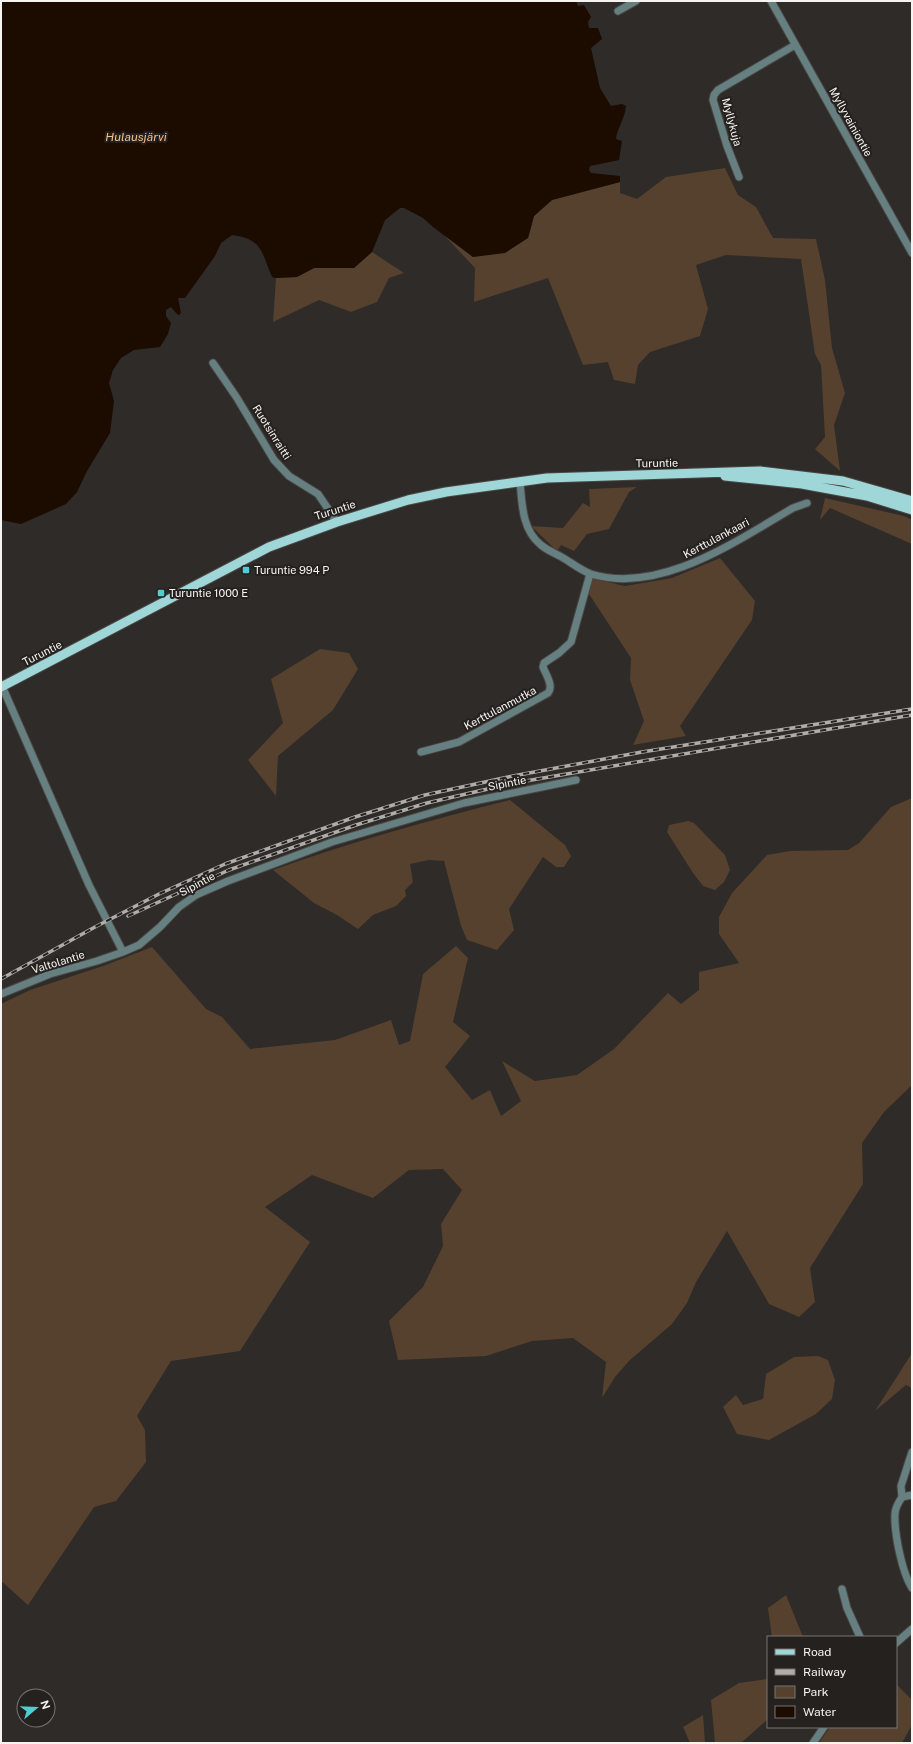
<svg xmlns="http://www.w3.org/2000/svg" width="913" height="1744" font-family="'Public Sans',sans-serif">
  <rect width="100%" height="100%" fill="#2e2b28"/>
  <path fill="#56412e" d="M725 168 738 195 756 207 773 238 816 239 825 280 832 348 845 393 834 425 840 471 815 449 825 437 821 365 815 354 801 259 726 255 696 265 708 309 700 336 650 352 638 365 635 384 614 380 608 362 583 365 548 278 474 302 475 268 442 233 473 257 528 238 534 216 552 200 620 182V193L637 199 666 177Z
    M372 252 404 273 389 278 377 302 351 312 319 300 273 322 276 278 297 277 314 268H354Z
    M637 487 629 492 609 529 587 534 574 551 561 545 557 551 531 526 563 528 583 503 590 507 589 489Z
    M825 498 904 516 912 520V544L830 508 820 520Z
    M720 558 755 601 752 620 680 726 686 736 633 745 644 721 630 680 631 658 585 588V577L625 586 672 578Z
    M320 649 349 653 358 669 333 710 278 756 276 796 248 760 283 723 271 679Z
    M912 798V1085L884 1112 862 1143 863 1184 810 1268 815 1302 799 1317 769 1304 727 1231 696 1282 687 1303 672 1324 630 1360 615 1377 602 1398 606 1362 573 1338 532 1341 486 1356 398 1360 389 1321 423 1287 443 1246 441 1224 462 1190 443 1169 409 1170 373 1198 312 1175 265 1207 310 1242 240 1351 171 1361 137 1416 145 1430 146 1462 116 1501 94 1507 28 1605 1 1581V1004L30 990 103 966 152 947 206 1009 222 1017 250 1049 335 1040 391 1020 399 1045 410 1041 423 974 456 946 468 958 453 1022 470 1036 445 1067 472 1100 490 1090 501 1116 521 1101 502 1061 535 1081 577 1075 614 1049 668 993 681 1004 699 990V972L739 963 719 934V917L732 893 767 855 790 851 848 850 859 843 891 807Z
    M510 800 565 845 571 856 564 867H556L543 857 509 909 514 930 497 950 467 940 461 926 444 861 429 860 410 864 413 882 405 890 406 896 396 906 373 915 358 929 337 915 314 903 273 870C351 842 430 820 510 800Z
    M688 821 694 823 725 855 730 870 724 882 715 890 703 886 693 873 667 832 669 825Z
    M912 1353V1388L906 1385 875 1411Z
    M818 1356 828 1360 835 1380 832 1399 816 1414 769 1440 737 1434 723 1407 736 1395 743 1405 763 1399 766 1374 794 1357Z
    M786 1595 803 1637H772L768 1608Z
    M768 1679V1719L741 1743H715L711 1700 739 1683Z
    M896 1684 912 1700V1725L902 1743H819L830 1727H896Z
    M703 1715 705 1743H690L683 1727Z"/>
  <path fill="#1c0c00" d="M1 1H576L578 6 584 5 591 17 588 22 589 28H598L602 39 591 48 600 88 611 106 622 104 626 106C625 119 617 128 616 139L622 141 619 160 590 166 589 170 591 173 620 176V182L552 200 534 216 528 238 505 253 473 257 433 227 423 218 404 208H400L385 220 372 252 354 268H314L297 277 276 278 272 277C261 252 263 239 232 235L221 243 215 256 185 298H178L181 313 179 315 177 314 171 307 166 310V316L171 323 168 334 160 347 134 350 121 358 113 370 109 383 114 401 110 433 87 471 77 492 66 504 21 524 1 520Z"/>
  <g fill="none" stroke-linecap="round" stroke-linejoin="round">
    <defs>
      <path id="minor" d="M771 1 912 253
        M618 11 636 1
        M739 177 727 146 713 100 714 95 718 90 795 45
        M213 363 237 398 274 460 289 476 318 494 337 522
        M520 481C522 504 522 530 541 545 548 551 557 554 565 559 573 564 582 571 591 574 660 595 736 541 793 508L807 503
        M2 686 89 885 123 952 139 945 160 927 179 907 196 895 228 881 332 842 464 803 576 780
        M421 752 459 742 548 693C554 686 546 675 543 667L544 663 559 653 571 642 590 574
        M1 994 50 974 97 961 123 952
        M912 1495 902 1497C898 1503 895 1508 895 1514 894 1532 902 1573 912 1588
        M902 1497 901 1486 912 1452
        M842 1589 847 1608 860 1637
        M896 1643 912 1629
        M813 1743 824 1727"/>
      <path id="major" d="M725 476 802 484 867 496 912 510
        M1 687 269 547 337 522 408 500 446 492 547 478 760 471 843 481 912 501"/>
    </defs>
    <use href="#minor" stroke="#4a4744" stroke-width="9"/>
    <use href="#major" stroke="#4a4744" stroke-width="11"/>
    <use href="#minor" stroke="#668081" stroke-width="7"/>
    <use href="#major" stroke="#9fd6d7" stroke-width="9"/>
    <defs>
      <path id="rail" d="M128 916 229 870 356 825 427 803 514 783 912 715
        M1 979 95 927 159 894 225 864 355 817 425 795 513 776 642 752 912 709"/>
    </defs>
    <use href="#rail" stroke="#afadaa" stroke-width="3.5"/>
    <use href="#rail" stroke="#24211f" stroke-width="2" stroke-dasharray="6" stroke-linecap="butt"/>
  </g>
  <g fill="#52ccd0" stroke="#24211f" stroke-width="1.5">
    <rect x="242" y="566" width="8" height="8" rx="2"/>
    <rect x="157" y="589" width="8" height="8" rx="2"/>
  </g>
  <g text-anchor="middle" stroke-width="4" stroke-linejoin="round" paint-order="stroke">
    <g font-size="11" fill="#f6f4f2" stroke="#24211f">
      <text transform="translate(732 122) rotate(75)" y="4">Myllykuja</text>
      <text transform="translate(851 122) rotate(61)" y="4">Myllyvainiontie</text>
      <text transform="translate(272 432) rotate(58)" y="4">Ruotsinraitti</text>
      <text transform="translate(657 463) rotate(-1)" y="4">Turuntie</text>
      <text transform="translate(335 510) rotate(-18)" y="4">Turuntie</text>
      <text transform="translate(716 538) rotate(-28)" y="4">Kerttulankaari</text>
      <text transform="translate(42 653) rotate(-27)" y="4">Turuntie</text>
      <text transform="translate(500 708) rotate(-28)" y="4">Kerttulanmutka</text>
      <text transform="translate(507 783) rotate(-11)" y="4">Sipintie</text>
      <text transform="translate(197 884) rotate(-28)" y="4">Sipintie</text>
      <text transform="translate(58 962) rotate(-17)" y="4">Valtolantie</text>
    </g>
    <g font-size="11" fill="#f6f4f2" stroke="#24211f" text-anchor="start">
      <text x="254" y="574">Turuntie 994 P</text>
      <text x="169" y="597">Turuntie 1000 E</text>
    </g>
    <g font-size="12" font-style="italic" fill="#f7be88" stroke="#24211f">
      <text x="136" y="141">Hulausjärvi</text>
    </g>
  </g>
  <rect width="913" height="1744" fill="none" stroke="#f6f4f2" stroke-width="4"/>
  <rect x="767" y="1636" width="130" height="92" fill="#24211f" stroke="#787573"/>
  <rect x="775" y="1649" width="20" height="6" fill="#9fd6d7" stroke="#787573"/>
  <text x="803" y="1656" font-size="12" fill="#f6f4f2">Road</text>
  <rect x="775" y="1669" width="20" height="6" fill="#afadaa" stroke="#787573"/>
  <text x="803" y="1676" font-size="12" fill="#f6f4f2">Railway</text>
  <rect x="775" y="1686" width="20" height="12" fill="#56412e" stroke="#787573"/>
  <text x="803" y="1696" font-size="12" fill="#f6f4f2">Park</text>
  <rect x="775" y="1706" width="20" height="12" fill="#1c0c00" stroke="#787573"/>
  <text x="803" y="1716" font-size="12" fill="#f6f4f2">Water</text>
  <g transform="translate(36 1708) rotate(71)"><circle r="19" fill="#24211f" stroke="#787573"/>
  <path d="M0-3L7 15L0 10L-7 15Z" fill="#52ccd0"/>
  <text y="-6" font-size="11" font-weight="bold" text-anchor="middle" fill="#f6f4f2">N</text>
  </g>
</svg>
